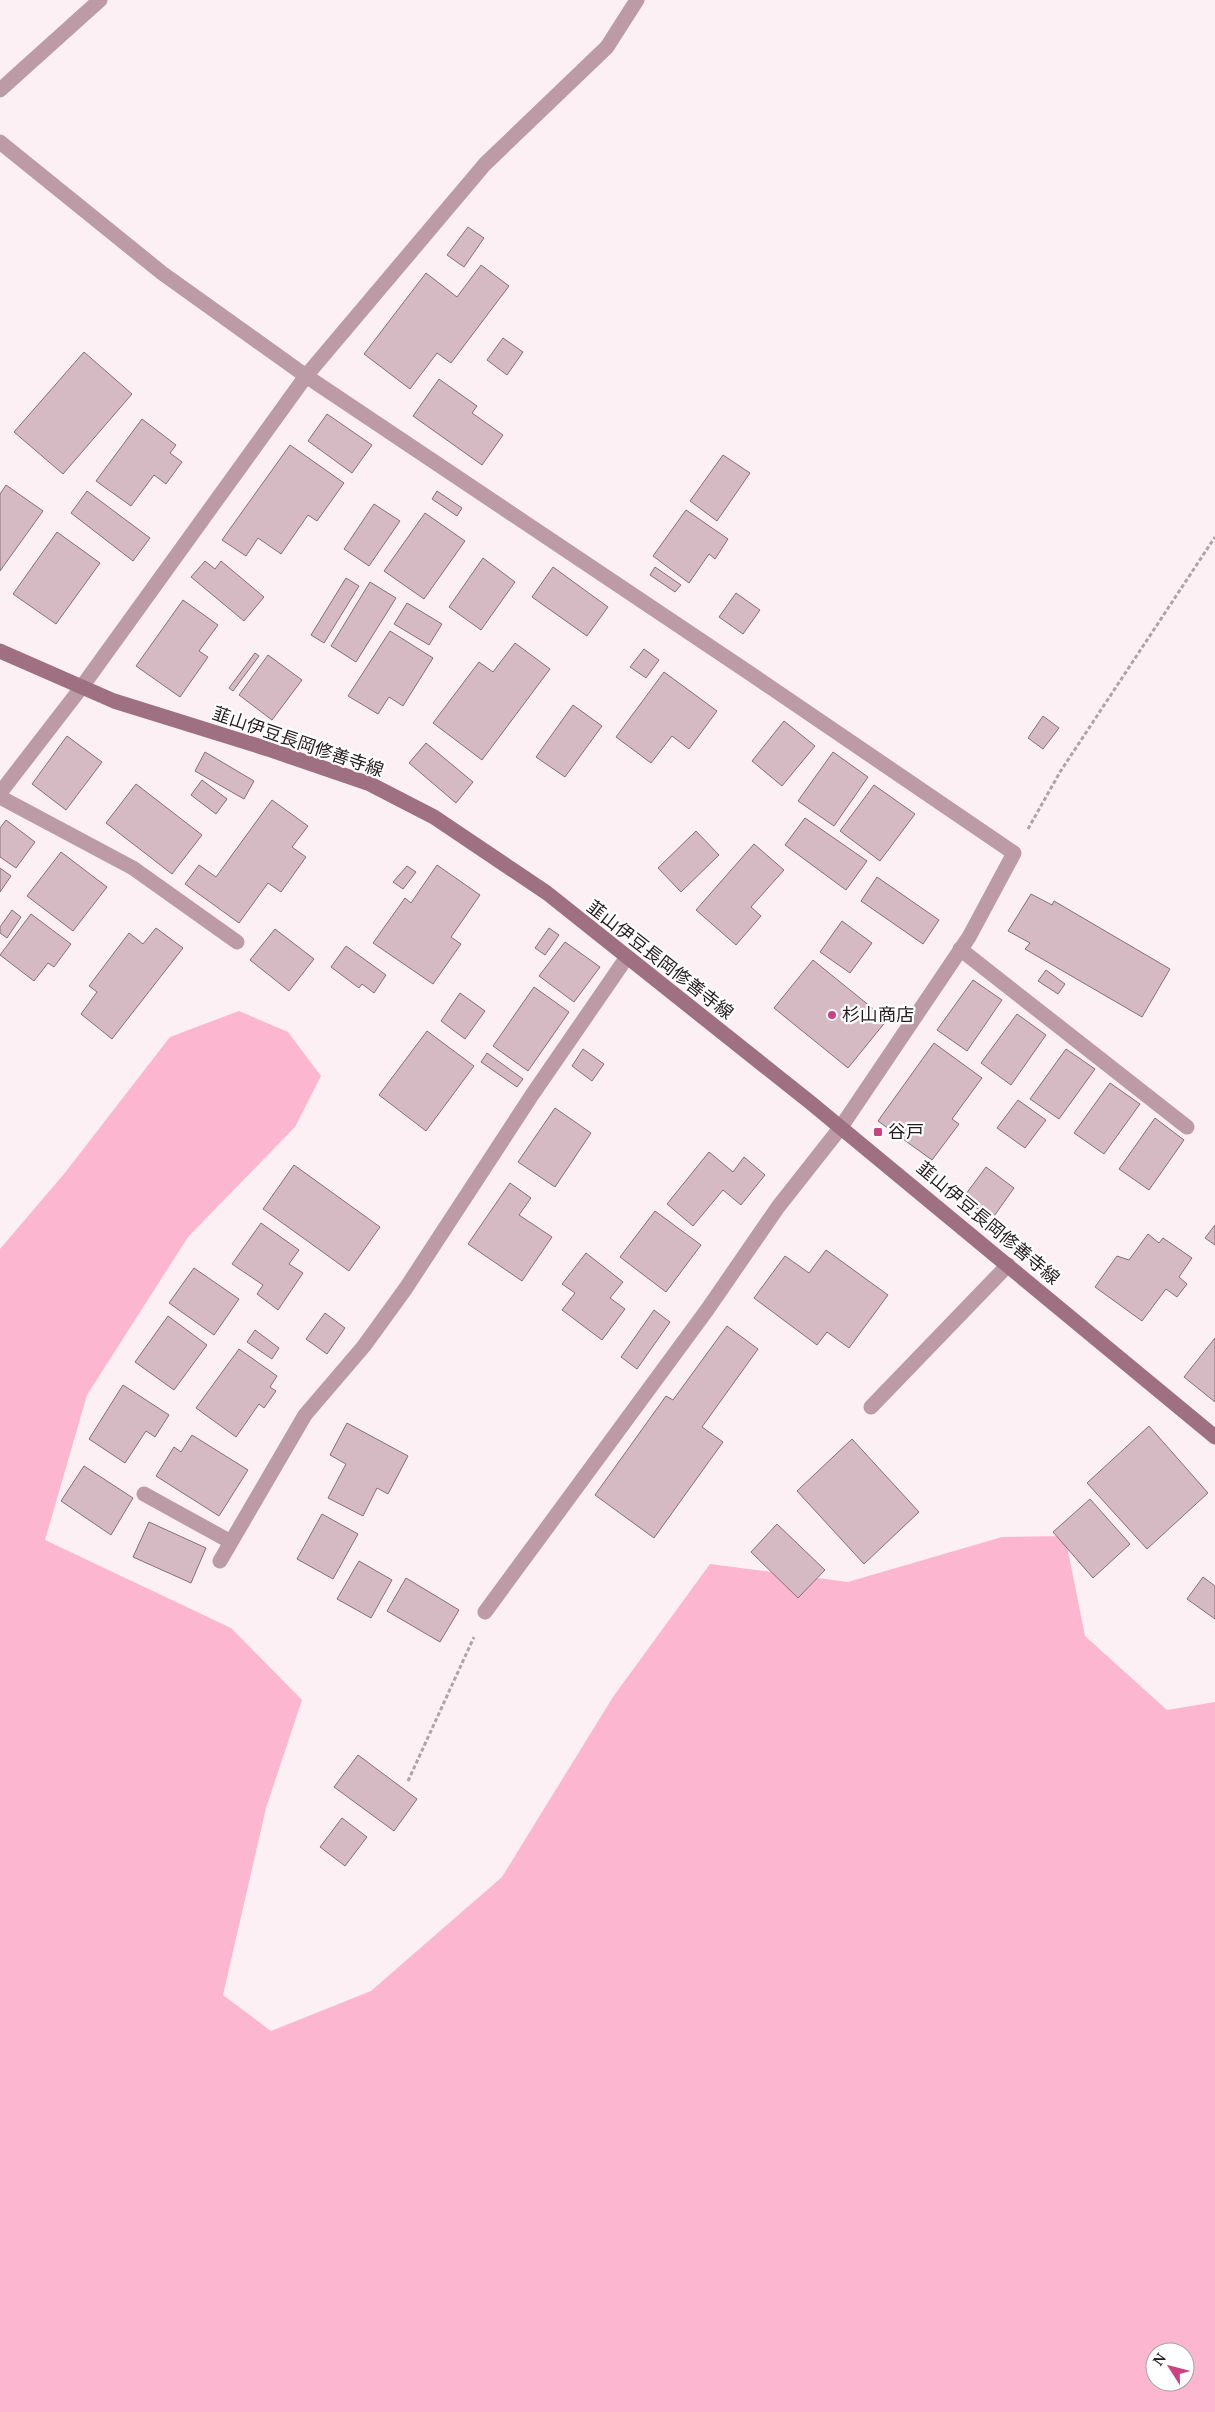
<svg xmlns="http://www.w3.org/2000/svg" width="1215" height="2412" font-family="'Noto Serif','Noto Sans JP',serif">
  <rect width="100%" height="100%" fill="#fcf0f4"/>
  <path fill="#fcb6cf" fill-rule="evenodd" d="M239 1011 288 1032 321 1076 295 1127 188 1237 87 1395 45 1540 231 1628 302 1700 266 1808 223 1995 271 2031 371 1991 502 1877 613 1697 710 1564 848 1582 1002 1537 1065 1536 1085 1636 1167 1710 1215 1702V2412H0V1249L64 1174 170 1037ZM1155 2352H1185V2382H1155Z"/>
  <path fill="#d5bac3" stroke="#886f77" d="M468 227 484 238 464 267 447 255Z
    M481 265 509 286 451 363 437 353 410 389 364 354 426 273 457 297Z
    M503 338 523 352 507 375 487 360Z
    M84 352 132 394 63 474 14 432Z
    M439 379 477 406 472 413 503 435 482 465 413 416Z
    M327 414 372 445 352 473 308 441Z
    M142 419 176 445 170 453 182 462 166 484 154 475 131 506 96 481Z
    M290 445 344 483 317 521 308 515 281 554 258 538 246 556 222 540Z
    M723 455 750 473 717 521 690 501Z
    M6 485 43 511 0 571V494Z
    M87 491 150 538 133 561 71 513Z
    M437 491 462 508 457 516 432 499Z
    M374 504 400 521 369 566 344 549Z
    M686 510 728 539 715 559 709 554 689 583 653 556Z
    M425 513 465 541 424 599 384 571Z
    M57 532 100 563 56 624 13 594Z
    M483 558 515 582 481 630 449 607Z
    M205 561 215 569 221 561 264 597 244 621 191 577Z
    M553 567 608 607 587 636 532 597Z
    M655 567 681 585 675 592 650 575Z
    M346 578 359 586 324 643 311 635Z
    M370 582 396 598 356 662 331 646Z
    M736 593 760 610 743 634 719 617Z
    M183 600 218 625 199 651 208 657 180 697 136 666Z
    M407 603 442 624 429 645 394 624Z
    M390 631 433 658 403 706 389 697 378 714 348 696Z
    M515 643 550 669 482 760 433 723 479 662 493 672Z
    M644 649 659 660 646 678 630 667Z
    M255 653 259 656 233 691 229 688Z
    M268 655 302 680 272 720 239 695Z
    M664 672 717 711 689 749 672 736 651 763 616 737Z
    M573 705 602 726 565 777 536 757Z
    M1043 716 1059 728 1043 749 1028 738Z
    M784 721 815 746 782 786 752 761Z
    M67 736 102 762 66 810 32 784Z
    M426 743 473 782 456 803 409 763Z
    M205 752 254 781 244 799 195 771Z
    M833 752 868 777 834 826 798 801Z
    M202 780 227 799 216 814 191 795Z
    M136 784 202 835 172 874 106 823Z
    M874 785 915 814 880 861 840 831Z
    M272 800 308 826 292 847 306 857 281 892 268 883 239 923 185 884 199 865 216 877Z
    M805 818 867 861 846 890 785 845Z
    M6 820 35 842 16 868 0 857V828Z
    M696 831 719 855 681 892 658 868Z
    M754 844 784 870 751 907 761 916 736 945 696 910Z
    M61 852 107 887 73 931 27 896Z
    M437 865 480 895 451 937 461 944 433 984 373 943 405 898 411 903Z
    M407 866 416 872 403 889 393 882Z
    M0 868 11 876 0 892Z
    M877 877 939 920 923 944 861 901Z
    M1031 894 1052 905 1054 901 1170 969 1142 1017 1025 949 1030 943 1008 931Z
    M12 910 21 917 7 938 0 933V927Z
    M31 914 71 944 54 967 48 963 34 981 0 955Z
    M842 921 872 943 850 973 820 952Z
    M156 928 183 948 112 1039 81 1014 97 992 89 986 129 933 143 944Z
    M549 928 559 935 545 955 535 948Z
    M275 929 314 959 289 991 250 960Z
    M565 942 600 967 574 1002 539 976Z
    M346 946 386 975 374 993 362 984 359 988 331 967Z
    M813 960 887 1020 848 1068 774 1008Z
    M1046 970 1065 984 1058 994 1038 981Z
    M973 980 1002 1000 967 1051 937 1030Z
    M534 987 569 1012 528 1071 493 1046Z
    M460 993 485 1011 465 1039 441 1021Z
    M1017 1014 1046 1035 1011 1085 981 1063Z
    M427 1031 474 1066 426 1131 379 1095Z
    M934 1043 982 1078 952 1119 959 1124 932 1160 878 1121Z
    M583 1049 604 1064 592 1081 572 1066Z
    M1066 1049 1095 1069 1059 1119 1030 1099Z
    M487 1053 523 1079 517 1087 481 1062Z
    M1110 1083 1140 1104 1104 1154 1074 1133Z
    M1018 1100 1046 1120 1025 1148 997 1128Z
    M555 1108 591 1133 555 1187 518 1162Z
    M1155 1118 1184 1140 1149 1190 1119 1169Z
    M709 1152 733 1172 744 1157 765 1175 741 1205 723 1190 693 1226 667 1204Z
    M294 1165 380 1227 349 1271 263 1209Z
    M986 1167 1014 1188 992 1219 963 1198Z
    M510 1183 531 1198 519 1215 552 1237 522 1281 468 1244Z
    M655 1211 701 1245 666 1292 620 1257Z
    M261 1223 299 1250 289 1264 303 1273 278 1310 257 1294 263 1285 232 1264Z
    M1215 1225V1245L1205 1238Z
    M1148 1234 1159 1243 1163 1238 1192 1258 1179 1277 1187 1284 1177 1297 1166 1289 1142 1321 1095 1287 1117 1256 1129 1260Z
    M826 1250 888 1295 849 1348 827 1332 817 1345 754 1298 785 1256 809 1273Z
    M586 1253 623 1282 610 1298 625 1309 602 1340 562 1310 575 1293 562 1284Z
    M194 1268 239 1299 214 1335 169 1303Z
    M654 1310 670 1322 637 1369 621 1357Z
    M325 1313 345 1328 327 1354 306 1339Z
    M168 1316 207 1345 174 1390 135 1362Z
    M727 1326 758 1349 702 1427 723 1442 654 1538 595 1495 666 1396 673 1400Z
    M255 1330 279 1348 272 1359 247 1342Z
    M1215 1338V1402L1184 1377Z
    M239 1349 277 1376 270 1387 276 1391 264 1408 259 1404 236 1437 196 1408Z
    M123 1385 169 1415 155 1437 146 1431 125 1463 89 1439Z
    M347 1423 408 1456 388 1494 377 1488 363 1516 328 1498 346 1464 330 1455Z
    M1149 1426 1208 1493 1147 1549 1087 1483Z
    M192 1435 248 1470 219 1516 156 1476 174 1447 181 1452Z
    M852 1439 919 1512 864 1564 797 1491Z
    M84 1466 133 1498 111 1535 61 1501Z
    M1090 1499 1130 1544 1093 1578 1053 1532Z
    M322 1514 358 1534 333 1579 297 1559Z
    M149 1522 206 1548 191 1583 133 1557Z
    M777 1524 825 1570 798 1598 751 1552Z
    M359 1561 392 1580 371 1618 337 1599Z
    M1203 1577 1215 1586V1619L1187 1599Z
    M406 1578 459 1610 440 1642 387 1611Z
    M358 1755 417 1799 394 1831 334 1787Z
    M342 1818 367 1837 345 1866 320 1847Z"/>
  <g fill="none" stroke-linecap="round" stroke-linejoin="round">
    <path stroke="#aea3a6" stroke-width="3" stroke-dasharray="4 2.5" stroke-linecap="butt" d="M1028 829 1060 772 1215 537
      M408 1781 474 1637"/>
    <path stroke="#bc9ba6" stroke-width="15" d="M960 949 1187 1127
      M871 1407 1008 1265
      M144 1494 231 1542"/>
    <path stroke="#bc9ba6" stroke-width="15" d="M0 90 100 0
      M0 142 162 273 306 376 751 674 1014 853 969 937 841 1127 778 1207 707 1310 485 1612
      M0 793 81 688 306 376 485 164 607 47 637 0
      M0 797 133 868 237 942
      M220 1561 305 1415 364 1346 406 1288 532 1095 627 957"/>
    <path stroke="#9f7081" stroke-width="15" d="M0 651 114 701 268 749 370 784 434 817 547 893 811 1103 1215 1437"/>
  </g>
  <g fill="#ca4280" stroke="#fff" stroke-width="2">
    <circle cx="832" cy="1015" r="5"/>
    <rect x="873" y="1127" width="10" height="10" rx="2.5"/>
  </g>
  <g text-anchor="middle" stroke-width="4.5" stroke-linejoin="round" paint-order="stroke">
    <g font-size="18" fill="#261c1f" stroke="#fff">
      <text transform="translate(298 742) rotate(19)" y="6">韮山伊豆長岡修善寺線</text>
      <text transform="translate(660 960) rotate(38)" y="6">韮山伊豆長岡修善寺線</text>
      <text transform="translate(988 1223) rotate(40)" y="6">韮山伊豆長岡修善寺線</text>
    </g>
    <g font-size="18" fill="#261c1f" stroke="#fff" text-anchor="start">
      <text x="842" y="1021">杉山商店</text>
      <text x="888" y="1138">谷戸</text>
    </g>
  </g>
  <g transform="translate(1170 2367) rotate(306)"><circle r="24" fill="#ffffff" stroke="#a8a4a5"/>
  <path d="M0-4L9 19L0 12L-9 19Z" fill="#ca4280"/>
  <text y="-8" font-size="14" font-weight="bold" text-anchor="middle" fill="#261c1f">N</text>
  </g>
</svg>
